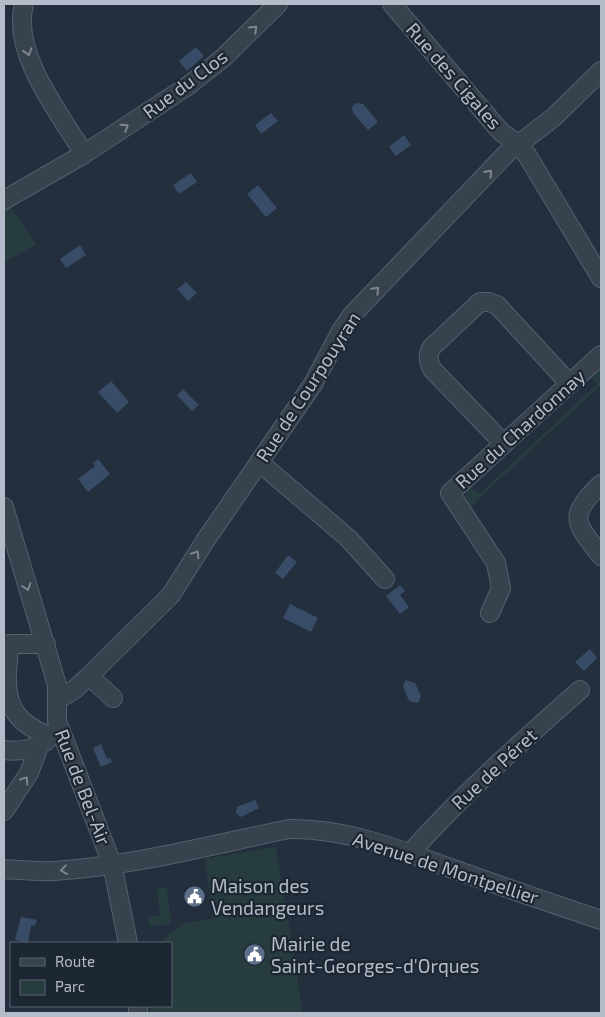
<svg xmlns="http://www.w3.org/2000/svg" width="605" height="1017" font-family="'Exo 2',sans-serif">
  <rect width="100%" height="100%" fill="#242f3e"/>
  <path fill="#263c3f" d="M10 206 36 244 4 263V210Z
    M601 363V385L469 508 465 497 469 487 480 493 597 384 590 375Z
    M276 847 303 1013H150V1006H171V943H159L183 923 213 919 205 859Z
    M167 887 171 924 149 927 148 917 160 916 157 888Z"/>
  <path fill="#394c67" d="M196 47 204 56 187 71 179 61Z
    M356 103 363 104 378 122 368 130 353 113 352 107Z
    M271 113 278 121 261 134 255 125Z
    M404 135 411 145 396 156 389 147Z
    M191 173 197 182 179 194 173 185Z
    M258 185 277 208 266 217 247 194Z
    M80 245 86 255 66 268 60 259Z
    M186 282 197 293 188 301 177 289Z
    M111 381 129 402 117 413 98 392Z
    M183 389 199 405 192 411 177 395Z
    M98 459 110 474 88 492 78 479 95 466 93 463Z
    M288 555 297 562 283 579 275 573Z
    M400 585 405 591 400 595 409 607 400 614 386 596Z
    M290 604 318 618 311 632 283 618Z
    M590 649 597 658 584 671 575 662Z
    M406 680 415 683 421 696 418 703 409 701 403 686Z
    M101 744 107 759 110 758 112 762 101 767 93 748Z
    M255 800 259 808 241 817 236 813 237 807Z
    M21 917 37 920 35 926 31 925 28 943 15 940Z"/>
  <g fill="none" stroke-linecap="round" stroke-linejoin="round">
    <defs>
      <path id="minor" d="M24 4C11 54 60 113 84 154
        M392 4 501 132 519 145 527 155 601 278
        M4 200 84 154 189 85 223 58 278 4
        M504 444 432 369C428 361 427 354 432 347L480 302H489L497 305 569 383
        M259 462 348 538 385 579
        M601 484C567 517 575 522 601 556
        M4 507 57 685V721L112 864 128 943
        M490 613 501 588 496 563 450 493 601 355
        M46 644H10C8 653 8 663 7 672 5 708 18 724 51 737
        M89 676 113 698
        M59 699 75 689 89 676 171 595 205 541 313 384 341 331 352 315 507 153 554 117 601 71
        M4 750C19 752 33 750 46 741
        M4 811 29 773 39 746
        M411 852C463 794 522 741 580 690
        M4 869C20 870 37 872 54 871 133 866 211 845 289 829 346 828 397 849 450 868 500 886 551 903 601 920
        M138 1013V1006"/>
    </defs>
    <use href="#minor" stroke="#565f6c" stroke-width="20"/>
    <use href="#minor" stroke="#38414e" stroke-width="18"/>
  </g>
  <defs><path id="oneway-chevron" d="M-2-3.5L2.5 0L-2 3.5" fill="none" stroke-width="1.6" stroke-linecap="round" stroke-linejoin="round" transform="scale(1.25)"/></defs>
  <g stroke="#7c8592">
    <use href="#oneway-chevron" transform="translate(254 29) rotate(-44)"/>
    <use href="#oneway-chevron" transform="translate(28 52) rotate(73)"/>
    <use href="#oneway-chevron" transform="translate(125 127) rotate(-33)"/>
    <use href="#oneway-chevron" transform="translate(489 173) rotate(-48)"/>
    <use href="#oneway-chevron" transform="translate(376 290) rotate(-46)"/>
    <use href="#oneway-chevron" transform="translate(196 554) rotate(-58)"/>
    <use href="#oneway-chevron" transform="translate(27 587) rotate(72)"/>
    <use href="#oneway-chevron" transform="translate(25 780) rotate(-56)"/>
    <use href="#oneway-chevron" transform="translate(64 870) rotate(173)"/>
  </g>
  <defs>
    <symbol id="civic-disc" viewBox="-11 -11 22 22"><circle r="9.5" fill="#5c6f8a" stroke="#1d2633"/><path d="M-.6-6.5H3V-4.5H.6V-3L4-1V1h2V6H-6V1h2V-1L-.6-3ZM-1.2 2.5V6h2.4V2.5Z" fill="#fff"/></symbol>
  </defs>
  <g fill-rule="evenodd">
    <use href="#civic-disc" x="182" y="884" width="25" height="25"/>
    <use href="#civic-disc" x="242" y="942" width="25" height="25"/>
  </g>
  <g text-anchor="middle" stroke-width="4.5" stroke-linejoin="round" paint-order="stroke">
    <g font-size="19" fill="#b4bcc9" stroke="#1d2633">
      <text transform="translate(454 76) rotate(49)" y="7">Rue des Cigales</text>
      <text transform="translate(185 84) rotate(-37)" y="7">Rue du Clos</text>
      <text transform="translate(308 387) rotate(-57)" y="7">Rue de Courpouyran</text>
      <text transform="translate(520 429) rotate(-42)" y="7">Rue du Chardonnay</text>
      <text transform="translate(494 769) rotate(-43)" y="7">Rue de Péret</text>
      <text transform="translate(83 787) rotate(69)" y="7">Rue de Bel-Air</text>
      <text transform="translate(446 868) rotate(18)" y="7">Avenue de Montpellier</text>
    </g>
    <g font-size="19" fill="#b4bcc9" stroke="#1d2633" text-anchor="start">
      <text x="211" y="893">Maison des<tspan x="211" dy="22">Vendangeurs</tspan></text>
      <text x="271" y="951">Mairie de<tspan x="271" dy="22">Saint-Georges-d'Orques</tspan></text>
    </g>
  </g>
  <rect width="605" height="1017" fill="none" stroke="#b4bcc9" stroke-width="10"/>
  <rect x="10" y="942" width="162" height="65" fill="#1d2633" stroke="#59626f"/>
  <rect x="20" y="958" width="25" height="8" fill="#38414e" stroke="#59626f"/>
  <text x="55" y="967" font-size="15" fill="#b4bcc9">Route</text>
  <rect x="20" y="980" width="25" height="15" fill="#263c3f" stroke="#59626f"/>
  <text x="55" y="992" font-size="15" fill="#b4bcc9">Parc</text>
</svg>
